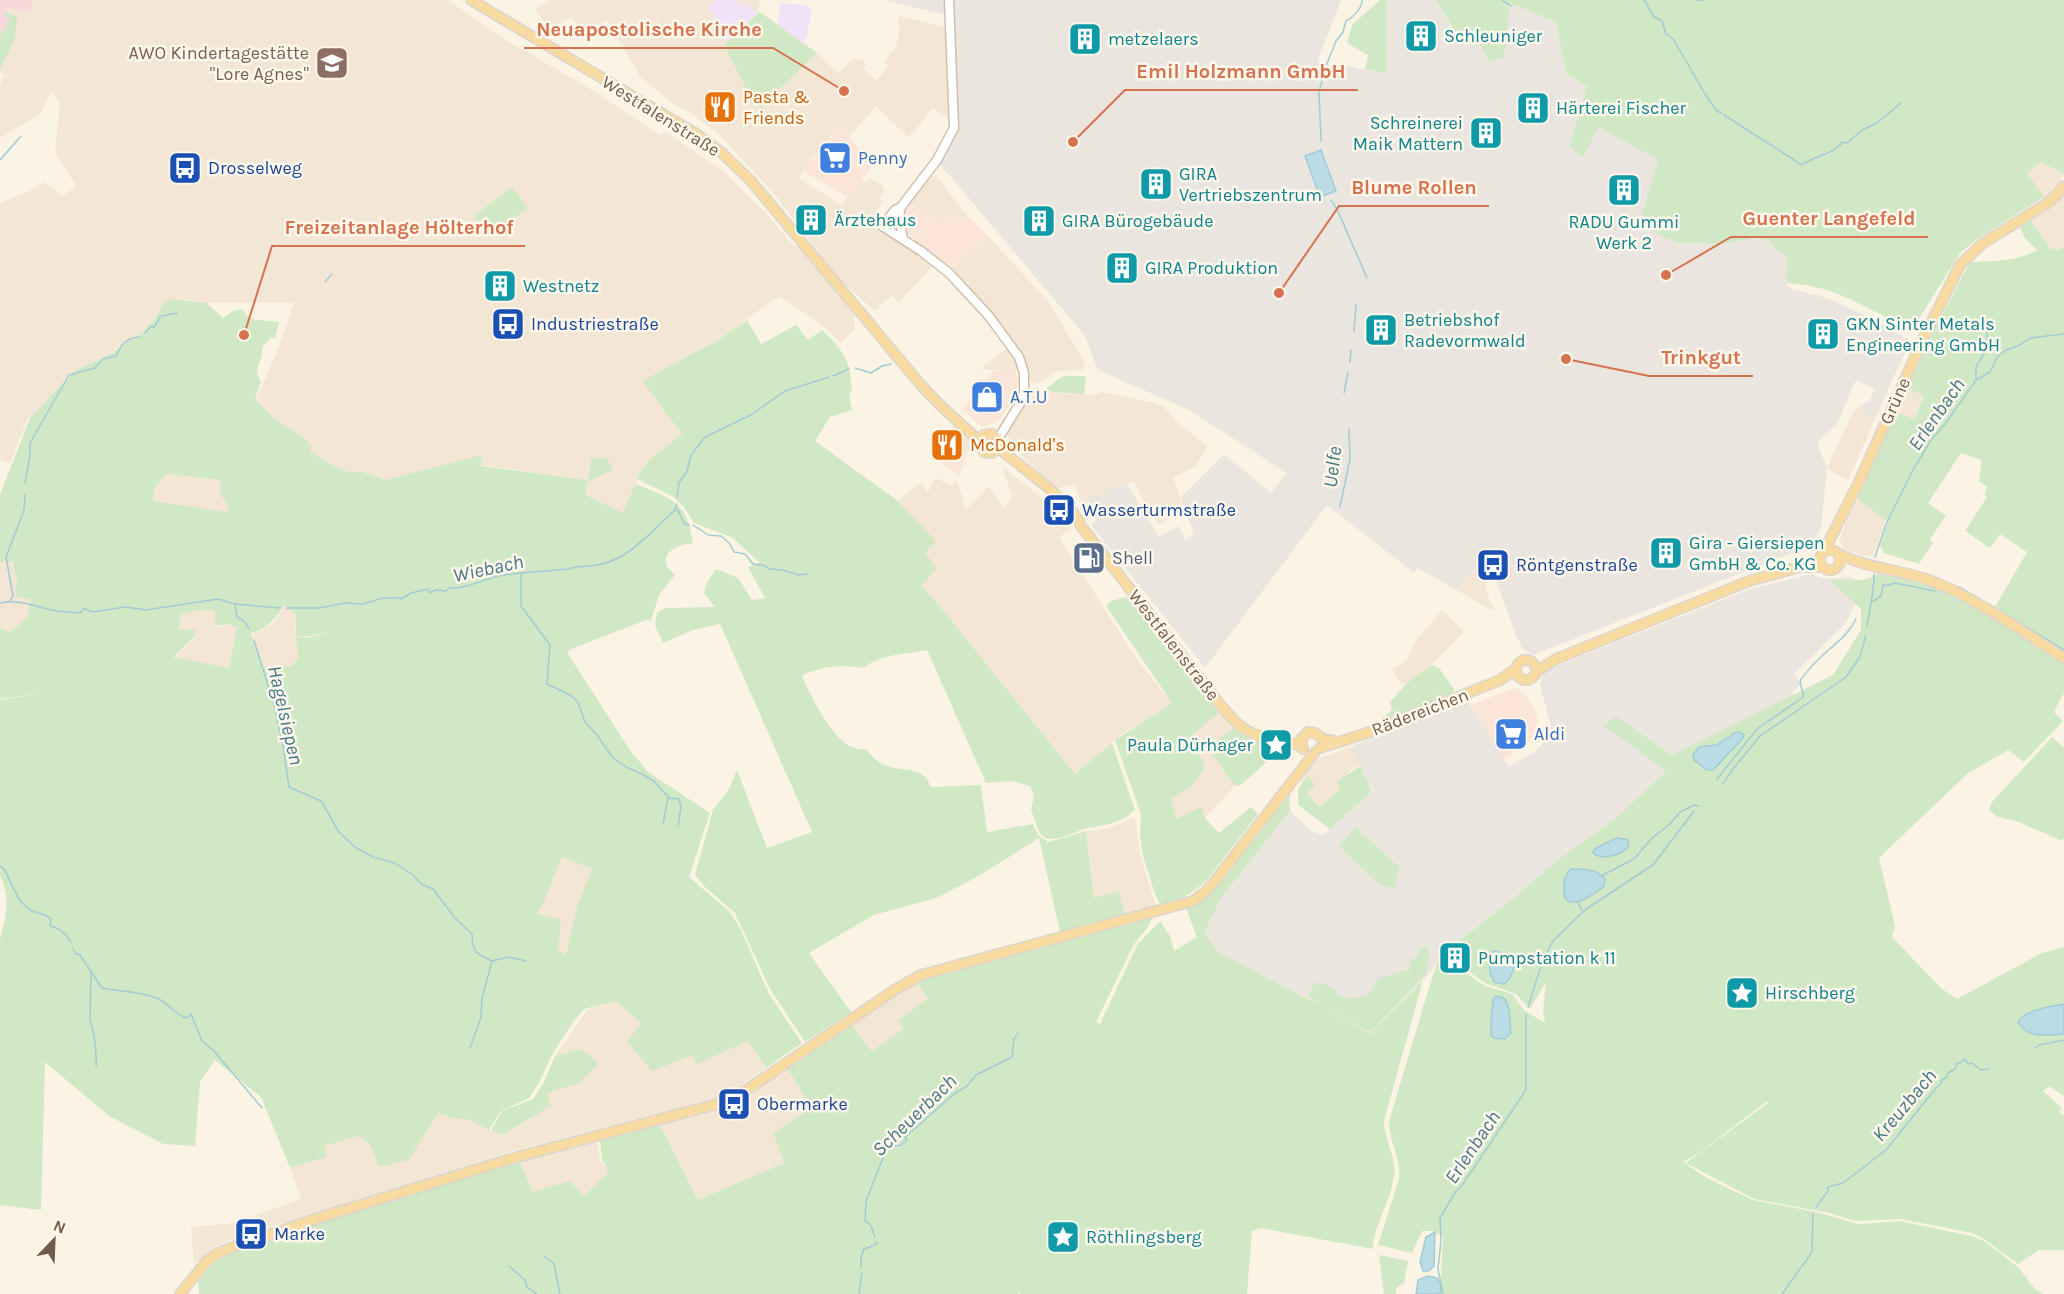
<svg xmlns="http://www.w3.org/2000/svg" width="2064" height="1294" font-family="Karla,sans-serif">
  <rect width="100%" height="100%" fill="#fbf4e5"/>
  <path fill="#f3e6d4" d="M0 0H448L504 39 584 85 660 135 666 132 723 171 766 213 792 244 798 247 842 298 853 314 855 328 841 343 817 321 779 296 715 342 642 381 682 434 643 467 623 513 586 495 587 480 481 465 482 456 385 480 363 472H351L342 470 310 452 305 438 288 428 267 412 256 400 277 352 294 303H207L181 299 165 301 152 323 138 336 109 355 74 371 30 418H28L10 464 0 460V203L27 192 44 182 63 196 76 186 55 153 60 102 51 92 40 114 0 138V85L4 75 0 73V70L15 39 5 14 0 37Z
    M549 0H760L758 13 724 45 749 94 760 107 817 53 838 73 853 59 862 60 866 64 863 67 876 81 888 66 885 64 889 54 896 47 900 28 897 24 899 16 945 27 948 118 933 108 909 138 876 106 849 137 840 127 813 157 799 178 841 205 861 180 867 183 870 178 884 186 882 188 885 191 879 198 883 201 867 224 915 253 932 267 899 302 891 295 876 311 867 304 841 281 775 195 718 133 689 112 674 104 641 78 607 20 585 35 571 17 551 29 535 10Z
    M2039 162 2064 174 2061 180 2064 183V247L2059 250 2054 249 2048 245 2030 219 2050 205 2026 174Z
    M931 176H936L967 215 959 221 951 214 940 223 923 210 921 211 911 199Z
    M989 237 1048 301 1083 359 1085 366 1082 370 1057 371 1037 384 1031 381 1029 367 1016 371H1004L980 369 1015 342 953 269Z
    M1907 388 1924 396 1913 420 1896 412Z
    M1044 392 1093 395 1102 392 1151 402 1162 406 1168 411 1177 422 1207 446 1196 466 1173 478 1179 492 1183 509 1160 525 1149 513 1134 482 1126 483 1082 505 1075 484 1056 489 1015 449 1010 443 1008 435 1013 423 1030 396H1045Z
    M1860 406 1875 419 1848 481 1827 468 1854 410Z
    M1004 468 1054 508 1072 528 1059 537 1136 658 1172 703 1122 734 1075 774 933 598 921 586 925 553 936 541 898 501 921 482 928 492 935 478 951 485 957 480 966 510 989 486 1003 508 1012 497 1003 470Z
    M165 474 222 480 228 505 227 512 153 501 154 489Z
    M1858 500 1886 519 1873 557 1869 555 1863 556 1844 549 1839 541 1848 518Z
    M11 560 17 579 15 597 32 599 27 618 11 632 0 628V562Z
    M1484 560 1486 586 1490 602 1495 609 1491 610 1458 591 1467 577Z
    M286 605 296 615 295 636 299 658 291 666 263 667 253 633 261 631 274 622Z
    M215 610 216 627 227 625 237 627 229 668 175 658 195 638 194 629 178 630 180 614 195 611Z
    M1442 610 1464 631 1430 667 1407 683 1401 684 1392 669 1406 661 1417 639Z
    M1219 712 1233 728 1208 748 1235 786 1205 818 1201 808 1176 820 1171 798 1192 786 1204 769V763L1187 739Z
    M1352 746 1361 764 1347 773 1351 780 1318 807 1300 786 1307 769 1315 760Z
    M1135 817 1140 854 1156 907 1125 915 1119 892 1094 898 1086 831 1108 828Z
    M562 857 592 869 577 906 566 957 558 950 537 915 543 904Z
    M916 981 928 999 898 1020 903 1029 872 1051 849 1023Z
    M616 1001 693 1055 697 1063 748 1041 766 1068 727 1095 710 1100 509 1152 333 1209 240 1235 214 1248 194 1265 191 1227 234 1223 301 1199 290 1168 327 1157 324 1146 359 1136 371 1146 409 1160 438 1113 456 1119H467L491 1131 504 1134 532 1118 547 1093 579 1083 555 1056 588 1009Z
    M786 1067 812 1107 773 1133 784 1163 698 1200 664 1133 658 1124 720 1108 744 1096Z
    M597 1141 600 1160 607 1167 608 1172 585 1196 570 1181 533 1192 519 1160Z"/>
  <path fill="#fbe5d9" d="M840 127 873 165 847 197 803 171Z
    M912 200 921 210H923L939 223 952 214 959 221 967 215 989 237 953 269 907 233 904 225V213Z
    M993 371H1016L1018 382 1015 393 1011 404 997 422 982 427 962 409Z
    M952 425 966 435 972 443 959 476 931 455Z
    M1513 688 1520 690 1526 696 1536 711 1538 722 1532 738 1504 760 1471 705Z"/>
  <path fill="#ebe5df" d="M884 0H1341L1317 62 1331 66 1332 63 1387 74 1386 0H1436L1455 34 1469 26 1504 57 1510 2 1556 22 1566 74 1587 86 1569 147 1583 157 1599 127 1659 160 1640 226 1679 243 1722 244 1759 237 1768 240 1777 251 1786 256 1787 285 1792 289 1830 299 1879 322 1910 341 1875 419 1860 406 1870 400 1875 389 1856 380 1837 424 1817 443 1827 468 1821 527 1812 545 1533 655 1522 648 1515 633 1497 583 1494 558 1484 560 1467 577 1458 591 1418 568 1414 573 1327 505 1205 668 1091 525 1096 520 1086 500 1126 483 1159 536 1179 526 1185 541 1194 534 1181 497 1224 454 1271 493 1286 473 1191 411 1098 370 1085 336 939 163 955 132 951 16Z
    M1813 574 1819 578 1836 579 1845 576 1865 582 1846 623 1794 674 1801 683 1789 697 1672 755 1616 716 1604 724 1666 771 1616 818 1559 859 1516 896 1439 955 1433 969 1370 1034 1319 1004 1216 951 1205 932 1221 898 1290 811 1313 832 1323 835 1373 792 1352 746 1467 700 1509 767 1537 750 1546 740 1551 726 1540 685 1541 679 1546 670 1750 589Z"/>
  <path fill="#f1e2f8" d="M716 0H735L739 5 744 3 758 13 726 43 716 19 707 7Z
    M780 3 805 5 811 8 810 25 808 26V34L804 40 805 44 778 25Z"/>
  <path fill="#f9d8db" d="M0 0H32V12L7 8 4 16 10 19 0 37Z"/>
  <path fill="#d1e8c4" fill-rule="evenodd" d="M1380 0H1386L1387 74 1365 69 1368 55 1347 43 1352 25Z
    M1436 0H2064V174L2040 162 2027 173 2044 197 1976 240 1960 253 1915 325H1904C1860 307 1838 286 1787 283L1786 256 1777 251 1768 240 1759 237 1722 244 1679 243 1639 226 1658 160 1599 127 1583 157 1569 147 1587 86 1566 74 1556 22 1510 3 1504 57 1490 62 1469 27 1456 34Z
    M760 12 817 53 760 108 749 94 724 45Z
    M5 13 17 16 15 39 0 70V37L10 19 3 16Z
    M512 187 528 208 489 237 474 216Z
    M2030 219 2050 248 2058 250 2064 247V651L1995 607 2027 552 2000 534 1990 548 1965 531 1987 497 1984 494 1987 487 1979 481 1982 460 1961 453 1928 503 1946 516 1930 539 1933 543 1919 564 1884 553 1880 545 1888 521 1858 500 1862 483 1896 412 1914 419 1924 396 1907 388 1927 344 1970 262C1993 261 2016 262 2037 250L2024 237 2020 227Z
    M173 299 207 303 223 318 233 311 242 309 250 319 279 322 275 338H270L262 348C264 364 251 366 261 382L255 399C265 410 276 420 289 428 298 434 305 437 312 446L310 452 342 470 351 472H363L385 480 482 455 481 466 587 480 586 495 623 513 635 484C671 498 688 502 693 544 682 542 660 552 667 567 668 568 674 574 675 575L659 595 651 621 646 620 569 650 568 654 630 750 648 772 710 813 689 877 729 911 740 928 769 994 802 1043 766 1068 748 1041 697 1064 693 1055 652 1071 627 1042 641 1023 616 1001 584 1009 571 1025 552 1055 539 1083 529 1098 501 1111 489 1130 467 1119H456L438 1113 409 1160 379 1167 371 1146 359 1136 324 1146 327 1157 290 1168 261 1097 215 1060 200 1082 195 1146 163 1144 109 1116 45 1062 41 1210 0 1205V939C6 917 11 897 0 876V700L44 693 0 699V628L11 632 27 618 31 599 15 597 17 580 12 561 0 562V495L30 418 74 371 109 355 138 336 152 323 165 301ZM166 474 221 480C219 493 219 493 228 505L227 512 153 501 154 489ZM285 605 296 615V635L302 637 333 632 305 638 295 636 299 658 291 666 263 667 251 633C268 630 275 617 285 605ZM214 610 216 626 227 624 237 627 229 668 174 657 195 636 194 629 179 630 180 614 195 611ZM562 857 592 869 577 906 566 956 558 950 561 919 537 914 543 904Z
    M747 320 761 344 796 325 808 340 822 330C844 350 850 361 852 390L849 393 852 410 830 417 815 441 898 501 936 541 925 553 937 568 921 586 933 598 1075 774 1112 743 1135 810 1125 818 1107 825 1087 828 1060 838 1047 839 1040 834 1031 810 1034 796 1030 786 1011 781 986 783 927 650C907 654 880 654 864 668 842 665 822 665 802 676 812 698 826 727 845 743 851 748 860 749 867 750 889 782 920 757 931 787L981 785 987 832 1033 824 1039 836 1049 842 1086 831 1094 898 1119 891 1125 915 1060 932 1039 838 977 877 936 898 874 915 809 953 851 1012 805 1042 769 987 735 913 705 887 695 875 713 810 729 789 737 770 767 848 812 832 720 624 693 630 663 643 655 625 657 612 666 608 715 607 704 593 706 584 716 569 738 578 752 600 765 598 748 567 760 563 733 538 694 523 684 507 674 497 637 479C644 460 667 447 682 434L642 381 715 342Z
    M1066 376H1086L1084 394 1052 392 1045 390 1061 377Z
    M603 457 607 458 613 470 588 482 591 458 596 459Z
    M1881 571 1933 585 1966 602 2064 662V693L2054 712 2063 721 2024 762 2008 750 1967 774 1879 858 1895 926 1892 937 1942 989 1957 999 2042 953 2064 947V1004L2030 1012 2045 1035 2064 1034V1096L2049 1086 2043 1091 2062 1108 2059 1112 2064 1116V1250H2039L2018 1264 1984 1239 1972 1233 1900 1219 1855 1221 1829 1213 1754 1199 1686 1163 1768 1103 1767 1101 1699 1153 1683 1162 1707 1178 1753 1200 1816 1212 1858 1224 1900 1221 1971 1236 1984 1241 2018 1267 2034 1288 2043 1294H1440L1443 1237 1433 1231H1422L1412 1253 1378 1245 1399 1179C1401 1156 1389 1143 1389 1121L1439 955 1485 986 1512 994 1525 1011 1545 1023 1543 1010 1546 982 1530 1009 1516 994 1487 984 1472 974 1466 963 1461 958 1457 962 1443 953 1516 896 1559 859 1616 818 1666 771 1603 725 1616 716 1672 755 1833 675 1861 630V609L1828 579C1844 580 1870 584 1881 571ZM1571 869 1589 870 1599 873 1604 886 1593 895 1574 903 1564 893 1565 878Z
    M1131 596 1219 712 1188 739 1204 763V769L1192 786 1171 798 1176 819 1201 807 1205 818 1219 833 1251 807 1258 814 1206 881C1193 893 1178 901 1161 906L1155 894 1143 856 1140 837 1141 814 1115 740 1172 703 1106 606 1111 601Z
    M1433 665 1439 668 1454 689V693L1384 721 1382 718 1392 710 1390 702 1407 683Z
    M1233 728 1252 740 1274 745 1272 757 1241 785 1235 786 1208 748Z
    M2052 737 2064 748V838L2062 841 2019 822 1998 817 1989 810 1992 802Z
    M1361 766 1372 792 1330 829 1298 805V790L1307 775 1315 785 1307 794 1319 807 1340 789 1337 781Z
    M1289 789 1290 811 1221 898 1205 932 1216 951 1318 1004 1308 996 1315 982 1328 985 1345 999 1368 995 1380 978 1412 968 1409 960 1418 957 1420 948 1427 946 1429 955 1426 974 1370 1032 1320 1004 1370 1034 1423 980 1384 1121C1384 1140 1397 1158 1394 1176 1391 1201 1374 1224 1373 1249L1261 1228 1252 1231 1247 1294H1020V1290L1018 1294H199L198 1277 216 1259 225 1254 467 1175 519 1160 533 1192 570 1181 585 1196 608 1172 606 1165 602 1160 600 1139 658 1124 664 1133 698 1200 784 1163 773 1133 812 1107 786 1067 849 1023 872 1051 903 1029 898 1020 928 999 916 981 930 975 1153 917 1147 928 1134 944 1096 1022 1100 1024 1137 945 1160 921 1170 936 1174 951 1197 937 1186 908 1198 903Z
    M1355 827 1399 867 1395 888 1380 885 1339 846Z
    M582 1049 599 1064 579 1083 547 1093 551 1106 504 1134 491 1131 502 1111 533 1099 543 1084 555 1056Z
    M1379 1255 1408 1261 1404 1284 1400 1285 1396 1289V1294H1384Z"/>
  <path fill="#badce4" stroke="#a1cbd6" stroke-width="1.5" d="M1321 150 1336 191 1320 197 1305 156Z
    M1740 732 1744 735 1742 739 1713 770H1707L1694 760 1693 755 1699 747 1717 745 1734 733Z
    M1617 838 1628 840 1629 846C1622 855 1602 861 1593 853L1594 849Z
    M1571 869C1583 869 1597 869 1605 879L1604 886C1594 894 1583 903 1570 902L1565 898C1563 887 1563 877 1571 869Z
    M1494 951 1508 955 1515 959C1515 968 1511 979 1504 984L1494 982 1490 973 1489 955Z
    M1495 996 1504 998C1512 1008 1509 1021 1511 1033L1504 1039 1494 1038 1491 1035C1491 1026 1491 1002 1495 996Z
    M2064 1004V1034C2048 1035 2027 1039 2018 1022 2027 1009 2049 1007 2064 1004Z
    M1435 1232 1434 1266 1429 1271H1423L1420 1262 1426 1237Z
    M1428 1276 1437 1278 1441 1286 1440 1294H1416L1418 1280Z"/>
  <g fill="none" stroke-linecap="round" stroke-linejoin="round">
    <path stroke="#a1cbd6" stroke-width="1.5" d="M1502 0 1511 6
      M1644 0 1654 17 1662 21 1666 34 1674 40 1705 94 1717 111 1721 113
      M1696 0H1704
      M1724 115 1802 165C1816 155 1832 155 1843 142L1847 143 1862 130 1877 123 1901 103
      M1321 141 1319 92 1326 66 1336 41 1343 32 1346 21C1353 17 1362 9 1362 0
      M0 160 21 136
      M1331 200 1337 209 1367 278
      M325 282 332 274
      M1354 332 1356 304
      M145 333 151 326 154 327 161 316 177 313
      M1350 362 1351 350
      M855 368 871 373 882 366 891 364
      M833 376 849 369
      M1976 378V367L1987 348V329L1979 323
      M1344 393 1348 372
      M25 483 30 456V443L69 375 95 368 103 359 116 356C121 345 126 338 139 337
      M677 498 679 483 687 471 691 455 705 437 751 415 785 391 829 377
      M1340 507 1350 459 1349 429
      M676 510H678L684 523 689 525
      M693 525 708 535 721 536 729 543 734 552 745 554 753 564 763 565 770 569 783 570 798 575 807 574
      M1875 557 1886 524 1913 470 1931 440 1945 424 1976 380 1990 372 1998 356 2006 350 2020 345 2030 338 2064 334
      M521 575V606L550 645 547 684 570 695 578 702 585 722 597 735 613 758 626 767 642 774 655 782 668 797 663 824
      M1959 587 1988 604
      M10 601 13 596 6 557 24 510 25 495
      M1873 601 1881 596 1883 585H1889L1895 583 1935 591
      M0 603C21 598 36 608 57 611 64 612 73 612 81 613L83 608 92 612 126 607 146 610 218 599 235 604 280 608
      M235 604 237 617 244 621 249 628
      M286 608H320L345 603 363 604 383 598H397L398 597 401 599 411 593 428 589 430 593 435 590 446 591 449 588C468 589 485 578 503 575 525 572 548 571 569 569 577 566 582 567 591 566 600 565 610 562 618 558 635 550 660 524 675 510L677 504
      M1995 608 2064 650
      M1867 626C1870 608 1874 592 1874 574
      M254 640 274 705 283 745 289 787 321 801 339 832 356 848 373 857 395 863 413 875 421 884 433 889 455 918 472 934C472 953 477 954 492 961L482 998 481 1017 470 1048
      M1717 779 1757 729 1802 698 1804 696 1800 683 1801 679C1807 672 1813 664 1820 658 1833 645 1848 636 1856 619
      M1723 784 1733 769 1760 736 1846 677 1860 657 1866 635
      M669 798 679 799 681 807 678 826
      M0 866 4 869C11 881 17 902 30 910 36 914 45 913 51 919L50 926C60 927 66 934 71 942
      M1601 876 1634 859 1652 838 1669 825 1680 812 1694 805 1698 806
      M1578 902 1582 911
      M73 948 75 953 80 955 102 988C121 992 141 991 159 999 170 1004 174 1015 187 1018L191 1014 202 1041 214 1051 262 1108
      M492 961 509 957 526 961
      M91 973 90 1021C94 1028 97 1058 96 1066
      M1528 1007 1543 960 1553 941 1586 909 1653 865 1694 811
      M2035 1048 2039 1045 2064 1040
      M895 1146 901 1145 907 1140 905 1137 954 1094 967 1086 976 1075 1012 1057 1014 1039 1018 1033
      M1816 1207 1828 1191V1187L1843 1183 1886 1150 1936 1088 1941 1084 1942 1080 1947 1077 1948 1073 1955 1069 1957 1063H1960L1965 1059 1968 1064 1972 1063 1981 1070 1989 1069
      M875 1237 870 1224 865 1221 866 1201 883 1158
      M544 1256 554 1264 560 1294
      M509 1266 525 1280 527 1287 537 1294
      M861 1268V1257L864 1249 875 1245 877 1242
      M859 1294 862 1273
      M1443 1294 1438 1269 1441 1240 1440 1218 1456 1191 1461 1187 1526 1090V1014
      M1782 1294 1812 1252 1813 1214"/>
    <defs>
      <path id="secondary" d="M901 207 895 210 882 226 921 251 949 273 988 315 1019 357 1024 373V397L998 439
        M899 215 903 239
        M888 229 899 215 901 207 937 160 954 128 949 0"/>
      <path id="primary" d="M471 0 698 135 722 153 751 181 920 384 939 404 977 439 984 452 992 453 999 446 998 439 992 434 984 435 979 442
        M999 446 1003 452C1023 468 1073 503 1081 526L1218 702C1228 714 1239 728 1254 734 1269 740 1286 740 1301 746
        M1820 560a10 10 0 1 1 20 0a10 10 0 1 1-20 0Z
        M1824 551 1858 484 1923 339 1960 265 1982 244 2046 204 2057 195 2064 186
        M1839 554C1866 568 1902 570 1932 581 1979 600 2021 631 2064 658
        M1516 670a10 10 0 1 1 20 0a10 10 0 1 1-20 0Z
        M1536 672 1556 659 1749 581 1800 567H1823
        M1320 748 1376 730 1500 680 1516 669
        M1303 749 1301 739 1308 732 1315 733 1323 739 1334 741
        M180 1294 207 1261 218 1253 235 1246 328 1215 517 1157 721 1103 748 1089 896 989 921 975 1193 901 1205 892 1215 881 1315 752"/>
    </defs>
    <use href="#secondary" stroke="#d1beac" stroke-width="11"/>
    <use href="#primary" stroke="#dbd4d0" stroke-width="12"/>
    <use href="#secondary" stroke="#fff" stroke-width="8"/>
    <use href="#primary" stroke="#f8dba0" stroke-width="9"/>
  </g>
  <defs>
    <symbol id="building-square" viewBox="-11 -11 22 22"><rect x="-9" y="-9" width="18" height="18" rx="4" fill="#0f9aa8" stroke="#fef7eb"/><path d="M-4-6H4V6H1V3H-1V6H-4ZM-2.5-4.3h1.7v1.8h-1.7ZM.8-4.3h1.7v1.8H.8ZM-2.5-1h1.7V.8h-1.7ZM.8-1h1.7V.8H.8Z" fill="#fff"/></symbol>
    <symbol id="school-square" viewBox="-11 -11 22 22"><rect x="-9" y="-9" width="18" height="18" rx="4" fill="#8d6e63" stroke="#fef7eb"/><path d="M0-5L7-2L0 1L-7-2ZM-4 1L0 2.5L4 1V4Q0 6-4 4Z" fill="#fff"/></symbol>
    <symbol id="restaurant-square" viewBox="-11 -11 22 22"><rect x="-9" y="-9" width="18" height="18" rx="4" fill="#e8710a" stroke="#fef7eb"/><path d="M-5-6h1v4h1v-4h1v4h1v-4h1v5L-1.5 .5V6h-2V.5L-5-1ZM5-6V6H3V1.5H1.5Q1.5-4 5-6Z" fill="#fff"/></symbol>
    <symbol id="supermarket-square" viewBox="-11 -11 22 22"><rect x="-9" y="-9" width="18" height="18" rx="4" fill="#3f7fe0" stroke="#fef7eb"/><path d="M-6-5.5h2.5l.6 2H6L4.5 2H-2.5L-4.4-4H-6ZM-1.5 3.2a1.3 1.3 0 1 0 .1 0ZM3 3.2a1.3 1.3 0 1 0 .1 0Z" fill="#fff"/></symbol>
    <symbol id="bus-square" viewBox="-11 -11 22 22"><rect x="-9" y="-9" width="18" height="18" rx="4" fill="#1a4fb4" stroke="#fef7eb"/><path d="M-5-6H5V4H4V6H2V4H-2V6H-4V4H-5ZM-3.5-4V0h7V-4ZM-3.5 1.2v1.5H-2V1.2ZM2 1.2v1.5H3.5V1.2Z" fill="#fff"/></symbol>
    <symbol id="shop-square" viewBox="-11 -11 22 22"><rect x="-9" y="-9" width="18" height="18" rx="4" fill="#3f7fe0" stroke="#fef7eb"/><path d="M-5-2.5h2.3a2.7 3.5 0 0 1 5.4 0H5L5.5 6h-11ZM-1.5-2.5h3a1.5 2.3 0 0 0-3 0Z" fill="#fff"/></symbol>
    <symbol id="fuel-square" viewBox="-11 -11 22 22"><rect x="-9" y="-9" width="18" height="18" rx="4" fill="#5c6f8a" stroke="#fef7eb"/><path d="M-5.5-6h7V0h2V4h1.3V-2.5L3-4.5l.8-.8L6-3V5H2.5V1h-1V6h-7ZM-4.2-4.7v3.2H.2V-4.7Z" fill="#fff"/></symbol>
    <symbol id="sight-square" viewBox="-11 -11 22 22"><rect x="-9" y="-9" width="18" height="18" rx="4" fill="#0f9aa8" stroke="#fef7eb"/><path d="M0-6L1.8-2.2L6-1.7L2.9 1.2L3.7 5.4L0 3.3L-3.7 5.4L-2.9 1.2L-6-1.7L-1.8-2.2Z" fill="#fff"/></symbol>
  </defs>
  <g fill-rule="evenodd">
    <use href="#building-square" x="1402" y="17" width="38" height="38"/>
    <use href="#building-square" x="1066" y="20" width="38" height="38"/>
    <use href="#school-square" x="313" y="44" width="38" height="38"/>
    <use href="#restaurant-square" x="701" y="88" width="38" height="38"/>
    <use href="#building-square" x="1514" y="89" width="38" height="38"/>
    <use href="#building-square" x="1467" y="114" width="38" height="38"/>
    <use href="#supermarket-square" x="816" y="139" width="38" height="38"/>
    <use href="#bus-square" x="166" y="149" width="38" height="38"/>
    <use href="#building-square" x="1137" y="165" width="38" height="38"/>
    <use href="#building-square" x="1605" y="171" width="38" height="38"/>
    <use href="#building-square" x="792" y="201" width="38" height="38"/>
    <use href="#building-square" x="1020" y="202" width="38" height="38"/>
    <use href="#building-square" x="1103" y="249" width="38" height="38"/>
    <use href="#building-square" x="481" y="267" width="38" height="38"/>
    <use href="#bus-square" x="489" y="305" width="38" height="38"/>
    <use href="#building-square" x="1362" y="311" width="38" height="38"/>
    <use href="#building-square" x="1804" y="315" width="38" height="38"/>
    <use href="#shop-square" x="968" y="378" width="38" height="38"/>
    <use href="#restaurant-square" x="928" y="426" width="38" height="38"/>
    <use href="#bus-square" x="1040" y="491" width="38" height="38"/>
    <use href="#building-square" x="1647" y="534" width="38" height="38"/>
    <use href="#fuel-square" x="1070" y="539" width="38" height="38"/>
    <use href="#bus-square" x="1474" y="546" width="38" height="38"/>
    <use href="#supermarket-square" x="1492" y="715" width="38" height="38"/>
    <use href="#sight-square" x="1257" y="726" width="38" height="38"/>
    <use href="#building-square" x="1436" y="939" width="38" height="38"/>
    <use href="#sight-square" x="1723" y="974" width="38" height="38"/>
    <use href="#bus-square" x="715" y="1085" width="38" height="38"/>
    <use href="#bus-square" x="232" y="1215" width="38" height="38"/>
    <use href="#sight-square" x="1044" y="1218" width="38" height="38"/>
  </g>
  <g text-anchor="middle" stroke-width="5" stroke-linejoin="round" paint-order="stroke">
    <g font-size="18" fill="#0d838f" stroke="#fef7eb" text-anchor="start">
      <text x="1444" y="42">Schleuniger</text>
      <text x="1108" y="45">metzelaers</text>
      <text x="1556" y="114">Härterei Fischer</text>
      <text x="1463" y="129" text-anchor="end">Schreinerei<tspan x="1463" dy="21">Maik Mattern</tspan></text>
      <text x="1179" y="180">GIRA<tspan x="1179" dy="21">Vertriebszentrum</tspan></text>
      <text x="834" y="226">Ärztehaus</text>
      <text x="1062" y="227">GIRA Bürogebäude</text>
      <text x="1624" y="228" text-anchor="middle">RADU Gummi<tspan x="1624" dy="21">Werk 2</tspan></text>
      <text x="1145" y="274">GIRA Produktion</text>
      <text x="523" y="292">Westnetz</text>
      <text x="1404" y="326">Betriebshof<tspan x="1404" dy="21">Radevormwald</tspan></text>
      <text x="1846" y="330">GKN Sinter Metals<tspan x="1846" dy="21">Engineering GmbH</tspan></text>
      <text x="1689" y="549">Gira - Giersiepen<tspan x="1689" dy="21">GmbH &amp; Co. KG</tspan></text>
      <text x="1253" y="751" text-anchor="end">Paula Dürhager</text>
      <text x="1478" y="964">Pumpstation k 11</text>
      <text x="1765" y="999">Hirschberg</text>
      <text x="1086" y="1243">Röthlingsberg</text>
    </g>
    <g font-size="18" fill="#785e54" stroke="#fef7eb" text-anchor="end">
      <text x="309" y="59">AWO Kindertagestätte<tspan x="309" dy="21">"Lore Agnes"</tspan></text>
    </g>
    <g font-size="18" fill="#c56008" stroke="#fef7eb" text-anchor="start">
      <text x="743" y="103">Pasta &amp;<tspan x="743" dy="21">Friends</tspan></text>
      <text x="970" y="451">McDonald's</text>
    </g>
    <g font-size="18" fill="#735b4b" stroke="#fef7eb">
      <text transform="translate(661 116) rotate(32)" y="6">Westfalenstraße</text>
      <text transform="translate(1895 401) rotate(-66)" y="6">Grüne</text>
      <text transform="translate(1174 645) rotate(52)" y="6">Westfalenstraße</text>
      <text transform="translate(1420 712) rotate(-21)" y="6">Rädereichen</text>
    </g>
    <g font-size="18" fill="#366cbe" stroke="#fef7eb" text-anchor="start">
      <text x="858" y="164">Penny</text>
      <text x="1010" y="403">A.T.U</text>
      <text x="1534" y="740">Aldi</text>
    </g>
    <g font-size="18" fill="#164399" stroke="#fef7eb" text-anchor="start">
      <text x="208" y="174">Drosselweg</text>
      <text x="531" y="330">Industriestraße</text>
      <text x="1082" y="516">Wasserturmstraße</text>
      <text x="1516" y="571">Röntgenstraße</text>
      <text x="757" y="1110">Obermarke</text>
      <text x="274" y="1240">Marke</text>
    </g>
    <g font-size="18" fill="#4e5e75" stroke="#fef7eb" text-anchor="start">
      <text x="1112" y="564">Shell</text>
    </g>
    <g font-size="20" font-style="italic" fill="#467985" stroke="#fef7eb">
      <text transform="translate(1936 414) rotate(-55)" y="7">Erlenbach</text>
      <text transform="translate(1332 467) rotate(-83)" y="7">Uelfe</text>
      <text transform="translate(488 568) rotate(-12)" y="7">Wiebach</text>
      <text transform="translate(286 715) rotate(77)" y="7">Hagelsiepen</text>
      <text transform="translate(1904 1105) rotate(-50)" y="7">Kreuzbach</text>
      <text transform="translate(914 1115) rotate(-44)" y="7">Scheuerbach</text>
      <text transform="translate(1472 1147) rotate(-56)" y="7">Erlenbach</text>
    </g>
  </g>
  <path fill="none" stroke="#d6724e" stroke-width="2" d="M844 91L773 48H524M1073 142L1125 90H1358M1279 293L1339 206H1489M1666 275L1731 237H1928M244 335L272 246H525M1566 359L1649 376H1753"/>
  <g fill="#d6724e" stroke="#fef7eb" stroke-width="2">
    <circle cx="844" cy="91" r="6"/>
    <circle cx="1073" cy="142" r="6"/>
    <circle cx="1279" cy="293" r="6"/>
    <circle cx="1666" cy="275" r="6"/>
    <circle cx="244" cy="335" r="6"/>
    <circle cx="1566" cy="359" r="6"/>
  </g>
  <g font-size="20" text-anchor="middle" font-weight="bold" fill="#d6724e" stroke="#fef7eb" stroke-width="5" stroke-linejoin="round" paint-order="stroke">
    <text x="649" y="36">Neuapostolische Kirche</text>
    <text x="1241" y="78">Emil Holzmann GmbH</text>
    <text x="1414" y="194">Blume Rollen</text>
    <text x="1829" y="225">Guenter Langefeld</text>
    <text x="399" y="234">Freizeitanlage Hölterhof</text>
    <text x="1701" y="364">Trinkgut</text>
  </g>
  <g transform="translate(54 1240) rotate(23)" stroke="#fef7eb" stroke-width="4.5" paint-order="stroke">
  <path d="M0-4.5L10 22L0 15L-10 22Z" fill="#735b4b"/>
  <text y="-9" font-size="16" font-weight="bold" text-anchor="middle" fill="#735b4b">N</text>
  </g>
</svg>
